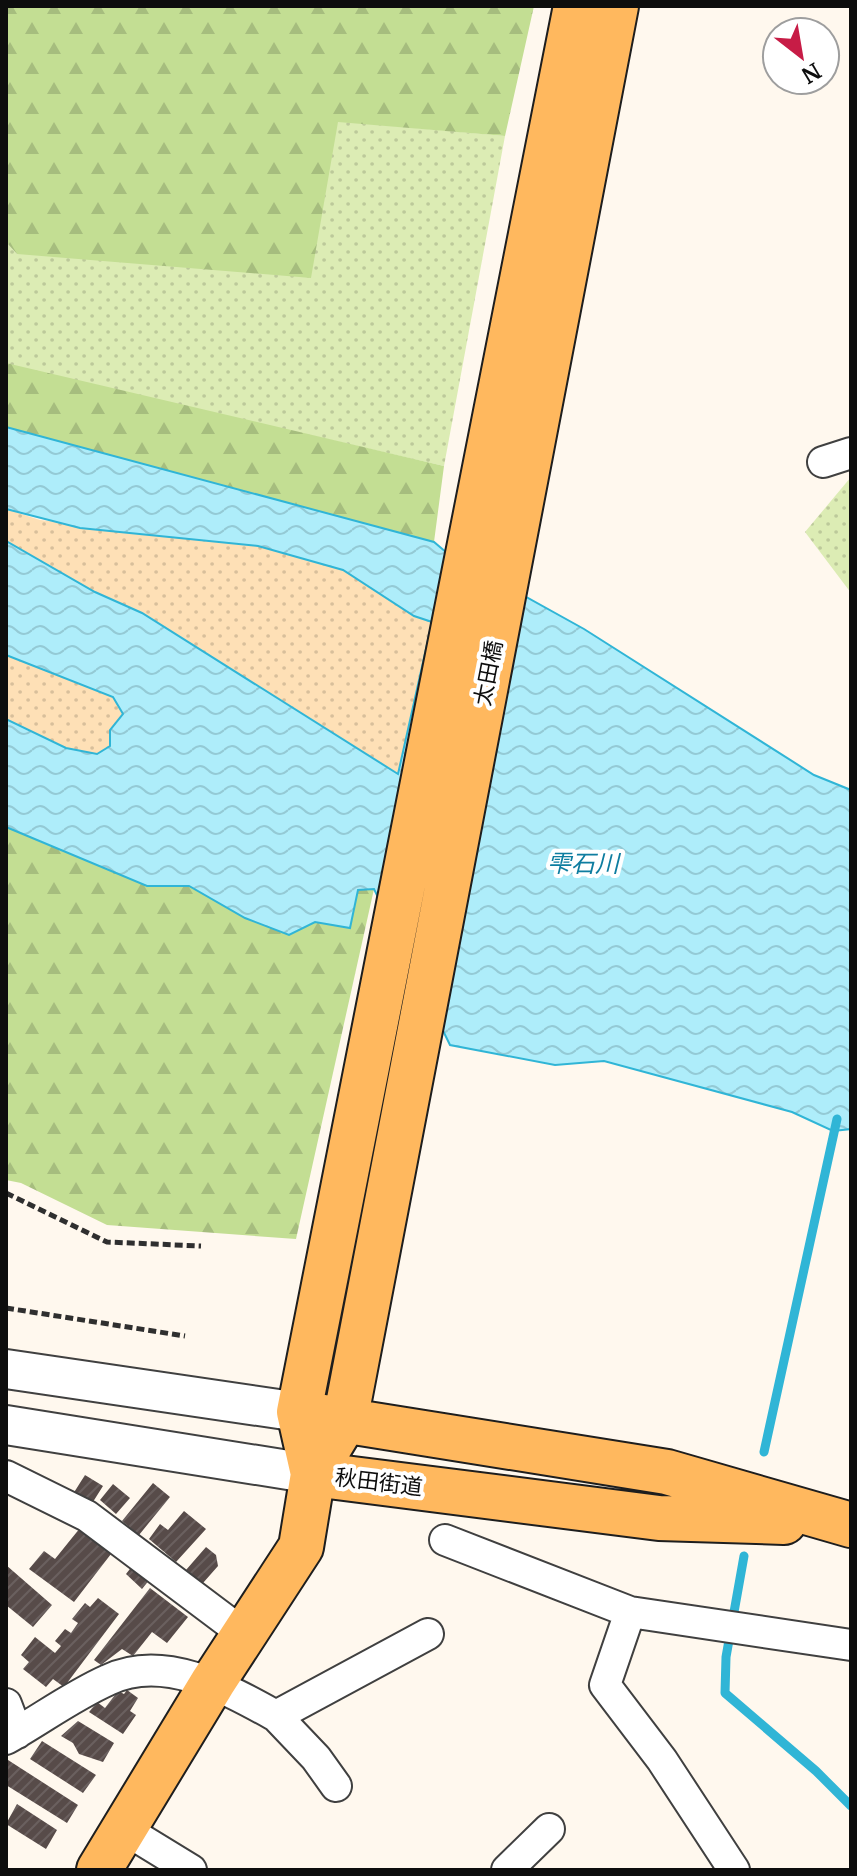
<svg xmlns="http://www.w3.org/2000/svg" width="857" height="1876" font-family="Merriweather,'Noto Sans JP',serif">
  <defs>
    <pattern id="grass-dots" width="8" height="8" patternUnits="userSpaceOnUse" patternTransform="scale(2)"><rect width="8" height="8" fill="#dcecb4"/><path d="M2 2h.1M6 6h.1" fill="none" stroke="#bcc99a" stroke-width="1.8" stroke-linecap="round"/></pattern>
    <pattern id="forest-firs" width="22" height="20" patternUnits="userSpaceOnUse" patternTransform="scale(2)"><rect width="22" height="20" fill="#c3de93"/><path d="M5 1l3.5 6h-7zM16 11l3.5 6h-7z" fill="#a6bd7e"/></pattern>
    <pattern id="sand-dots" width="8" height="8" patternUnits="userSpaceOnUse" patternTransform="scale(2)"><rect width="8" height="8" fill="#fee0b6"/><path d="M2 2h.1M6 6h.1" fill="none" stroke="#d8bf9b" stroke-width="1.8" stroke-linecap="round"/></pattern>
    <pattern id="water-waves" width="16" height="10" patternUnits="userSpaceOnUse" patternTransform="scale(2)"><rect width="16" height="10" fill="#aeedfa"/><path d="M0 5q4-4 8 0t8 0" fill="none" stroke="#94cad5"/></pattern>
    <pattern id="building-hatch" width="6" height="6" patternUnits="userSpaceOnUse" patternTransform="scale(2)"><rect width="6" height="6" fill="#574b49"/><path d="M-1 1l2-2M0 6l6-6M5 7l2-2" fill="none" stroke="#6a605f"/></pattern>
  </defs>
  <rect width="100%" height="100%" fill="#fff8ee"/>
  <path fill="url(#grass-dots)" d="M338 121 505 136 444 466 6 365V242L17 254Z
    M851 477V593L805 532Z"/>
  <path fill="url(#forest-firs)" d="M6 6H534L505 136 338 122 311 278 17 254 6 242Z
    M6 363 444 466 434 542 6 427Z
    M6 827 147 886H189L245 918 289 935 315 922 350 928 358 890 374 889 296 1239 107 1225 21 1183 6 1180Z"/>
  <path fill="url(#sand-dots)" d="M6 509 40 520 258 545 343 570 414 616 432 622 399 774 142 613 95 592 6 541Z
    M6 655 113 697 123 714 110 730V746L97 754 66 748 6 719Z"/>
  <path fill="url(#water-waves)" stroke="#30b5d6" stroke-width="2" d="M6 427 434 542 447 553 584 629 814 775 851 790V1129L833 1131 792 1112 604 1061 555 1065 450 1045 374 889 358 890 350 928 315 922 289 935 245 918 189 886H147L6 827V719L66 748 97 754 110 746V730L123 714 113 697 6 655V541L95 592 142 613 398 774 432 622 414 616 343 570 258 546 80 528 6 509Z"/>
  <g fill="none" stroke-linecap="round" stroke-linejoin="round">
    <path stroke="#30b5d6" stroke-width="9" d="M764 1452 837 1119
      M744 1556 726 1657 725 1693 816 1771 851 1806"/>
  </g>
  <path fill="url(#building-hatch)" d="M85 1475 103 1486 91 1505 73 1494Z
    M153 1483 170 1497 139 1535 122 1521Z
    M113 1484 130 1498 116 1514 100 1500Z
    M184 1511 206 1529 176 1562 149 1539 160 1524 168 1530Z
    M80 1528 111 1554 74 1602 29 1569 44 1551 55 1559Z
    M206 1547 216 1555 218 1566 203 1583 186 1570Z
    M6 1565 52 1605 33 1627 6 1605Z
    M133 1565 150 1579 142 1589 126 1574Z
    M150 1588 188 1617 167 1643 152 1632 133 1656 122 1649 101 1665 94 1660Z
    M98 1598 119 1614 64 1687 53 1679 46 1687 23 1669 29 1662 21 1655 35 1637 55 1653 61 1646 55 1641 65 1629 71 1633 78 1623 72 1619 85 1603 90 1607Z
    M127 1690 138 1698 130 1711 136 1715 123 1734 89 1712 97 1702 105 1708 118 1691 124 1694Z
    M78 1721 114 1743 103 1762 79 1754 73 1743 61 1736Z
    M42 1741 96 1775 83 1793 30 1759Z
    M8 1760 78 1805 67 1823 6 1785Z
    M17 1804 57 1830 46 1849 6 1824Z"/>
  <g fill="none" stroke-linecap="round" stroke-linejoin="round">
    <defs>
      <path id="minor" d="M823 462 851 453
        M6 1476 87 1516 244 1634
        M445 1540 630 1612 851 1645
        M630 1612 605 1685 662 1760 734 1870
        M6 1704 17 1733
        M276 1716 316 1758 336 1786
        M6 1739C40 1720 72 1696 108 1680 164 1653 227 1689 276 1716L428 1634
        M124 1829 191 1870
        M507 1870 549 1829"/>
      <path id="tertiary" d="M6 1369 299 1412
        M6 1425 313 1474"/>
      <path id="primary" d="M317 1416 667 1472 851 1525
        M313 1474 299 1412 576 6
        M313 1474 659 1518 784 1522
        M99 1870 213 1682 301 1547 313 1474 345 1421 616 6"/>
    </defs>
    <use href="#minor" stroke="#404040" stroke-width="34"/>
    <use href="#tertiary" stroke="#404040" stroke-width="42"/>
    <use href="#primary" stroke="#1e1e1e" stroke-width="48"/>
    <path stroke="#2f2f2f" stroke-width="5" stroke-dasharray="8 4" stroke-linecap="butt" d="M6 1193 107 1242 201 1246
      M6 1308 185 1336"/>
    <use href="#minor" stroke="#fff" stroke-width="30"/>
    <use href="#tertiary" stroke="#fff" stroke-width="38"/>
    <use href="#primary" stroke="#ffb85e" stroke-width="44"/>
  </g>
  <g text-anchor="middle" stroke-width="8" stroke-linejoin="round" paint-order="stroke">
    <g font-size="22" fill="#0d0d0d" stroke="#fff">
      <text transform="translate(488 673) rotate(-79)" y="8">太田橋</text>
      <text transform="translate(379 1482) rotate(7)" y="8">秋田街道</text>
    </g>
    <g font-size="24" font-style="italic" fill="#0e7da0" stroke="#fff">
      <text x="583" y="872">雫石川</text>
    </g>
  </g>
  <rect width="857" height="1876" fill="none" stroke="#0d0d0d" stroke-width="16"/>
  <g transform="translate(801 56) rotate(149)"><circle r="38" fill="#ffffff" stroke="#9e9e9e" stroke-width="2"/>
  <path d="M0-6L14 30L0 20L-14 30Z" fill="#c71c46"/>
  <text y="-12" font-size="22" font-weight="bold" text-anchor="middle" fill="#0d0d0d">N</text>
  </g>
</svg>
